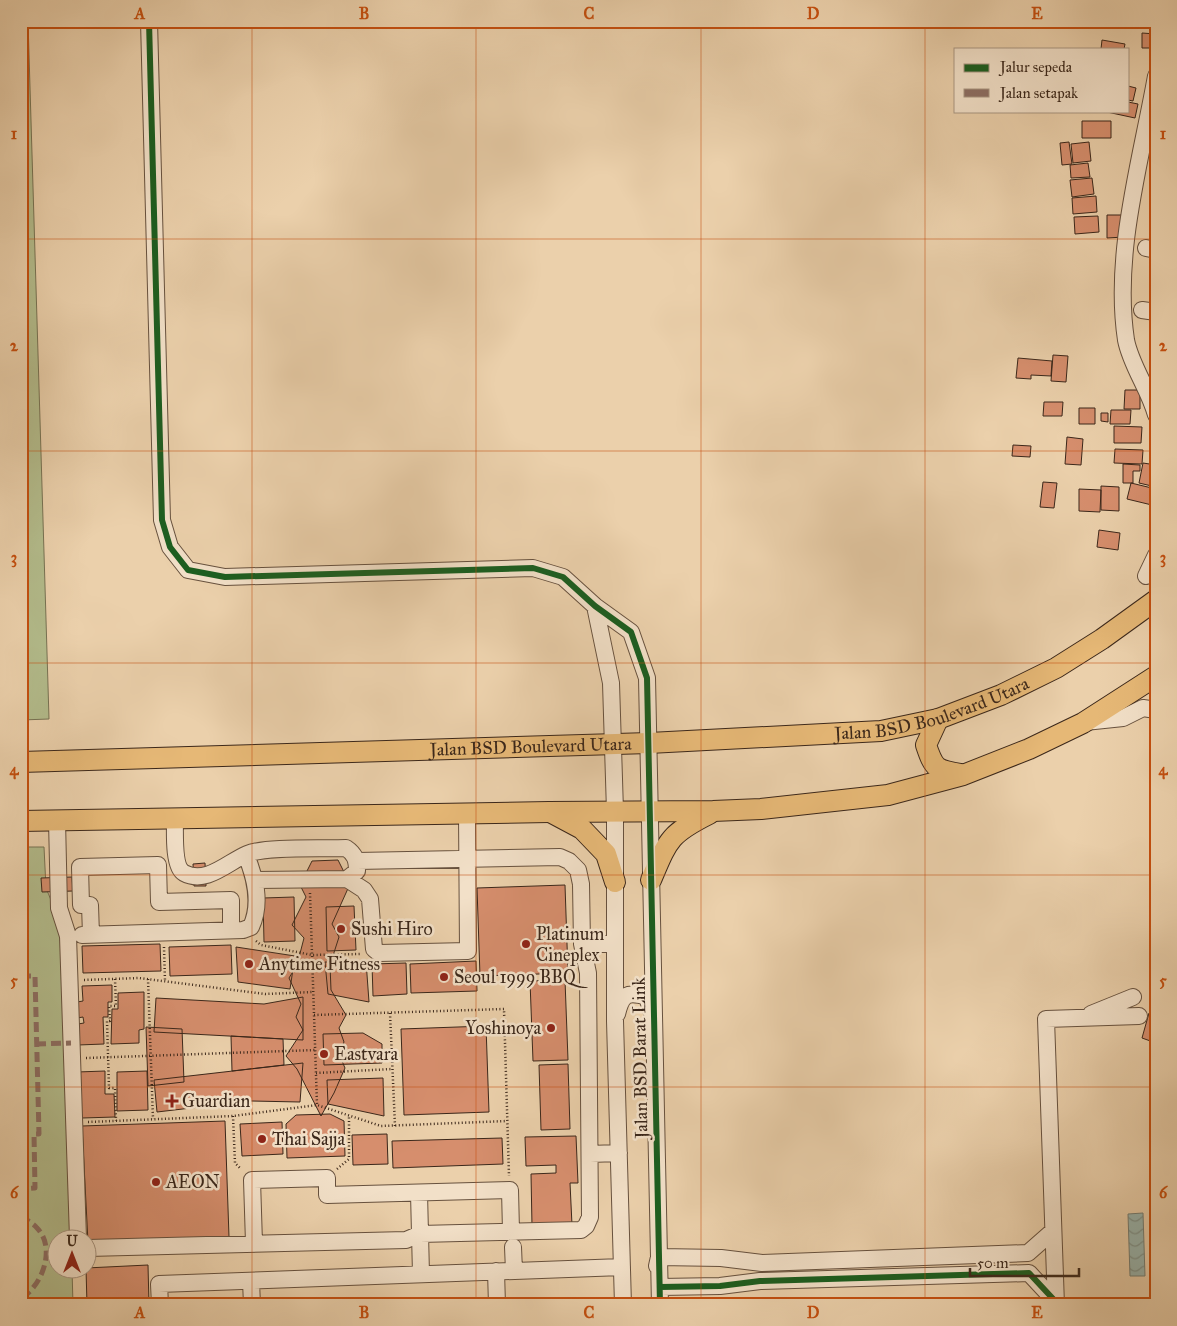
<svg xmlns="http://www.w3.org/2000/svg" width="1177" height="1326" font-family="'IM FELL Great Primer',serif">
  <defs>
    <pattern id="water-waves" width="16" height="10" patternUnits="userSpaceOnUse" patternTransform="scale(1.25)"><rect width="16" height="10" fill="#99b6b0"/><path d="M0 5q4-4 8 0t8 0" fill="none" stroke="#7e948e"/></pattern>
  </defs>
  <rect width="100%" height="100%" fill="#ebd0ab"/>
  <filter id="stains"><feTurbulence type="fractalNoise" baseFrequency=".004" numOctaves="4"/><feColorMatrix values="0 0 0 0 .2 0 0 0 0 .09 0 0 0 0 .02 0 0 0 .5 -.17"/></filter>
  <radialGradient id="worn" r=".72"><stop offset=".6" stop-color="#630" stop-opacity="0"/><stop offset="1" stop-color="#630" stop-opacity=".3"/></radialGradient>
  <path fill="#b3bc8c" stroke="#777253" d="M21 21H28L49 719 21 720Z
    M21 847H44L46 888 65 934 72 1238H58V1268L72 1269 73 1305H21Z"/>
  <path fill="url(#water-waves)" stroke="#737d74" d="M1143 1213 1145 1276H1130L1128 1214Z"/>
  <path fill="#d68e6d" stroke="#3b271a" d="M1142 33 1156 34V48H1142Z
    M1102 40 1125 44 1124 49H1101Z
    M1128 86 1136 88 1133 101 1128 100Z
    M1128 102 1138 104 1135 118 1107 112 1128 111Z
    M1082 121H1111V138H1082Z
    M1069 142 1072 164 1062 165 1060 143Z
    M1089 142 1091 161 1073 163 1071 144Z
    M1088 163 1090 177 1071 178 1070 165Z
    M1092 178 1094 194 1072 197 1070 180Z
    M1096 196 1097 212 1073 214 1072 198Z
    M1107 215H1124V237L1107 238Z
    M1098 216 1099 232 1075 234 1074 217Z
    M1053 355 1068 356 1066 382 1051 381Z
    M1018 358 1052 361 1051 376 1031 375V379L1016 378Z
    M1125 390H1140V409H1124Z
    M1044 402H1063L1062 416H1043Z
    M1079 408H1095V424H1079Z
    M1111 410H1131L1130 424H1110Z
    M1101 413H1108V422L1101 421Z
    M1114 426 1142 427 1141 443H1114Z
    M1067 437 1083 439 1081 465 1065 464Z
    M1013 445 1031 446 1030 457 1012 456Z
    M1115 449 1143 450 1142 464 1114 463Z
    M1143 463 1156 465V487L1139 483Z
    M1123 464 1140 465V471H1133V483H1123Z
    M1043 482 1057 483 1054 508 1040 507Z
    M1131 483 1156 489V506L1127 499Z
    M1101 486 1119 487V511L1101 510Z
    M1079 489 1101 490 1100 512 1079 511Z
    M1099 530 1120 533 1118 550 1097 547Z
    M338 860 350 884 332 924 339 937 330 965 331 990 346 1015 339 1028 344 1042 339 1054 345 1068 334 1093 321 1116 297 1069 286 1056 303 1030 296 1017 301 1004 289 978 297 965 304 938 292 925 306 897 300 885 312 861Z
    M205 863 206 886H194L193 864Z
    M72 877 73 891 42 892 41 878Z
    M565 885 568 973 480 976 477 888Z
    M294 897 295 941 264 942 263 898Z
    M354 906 356 950 327 951 326 907Z
    M160 944 161 971 83 973 82 946Z
    M231 945 232 974 170 976 169 947Z
    M236 947 295 956 290 989 238 982Z
    M366 961 369 1002 328 994 325 962Z
    M476 961 477 991 411 993 410 964Z
    M406 963 407 994 373 996 372 964Z
    M565 980 568 1060 533 1061 530 981Z
    M112 985V1002H108V1017H103L104 1044 78 1045V1024L84 1023 83 1017 77 1018V1002L83 1001 82 986Z
    M144 992V1029L139 1030V1043L111 1044 112 1009H118V993Z
    M1154 994 1156 995V1010L1150 1008Z
    M303 997V1040L154 1032 156 998 264 1004Z
    M1149 1013 1156 1014V1043L1142 1038Z
    M486 1026 489 1112 404 1115 401 1029Z
    M146 1027 182 1029 184 1082 148 1086Z
    M363 1033 382 1044V1063L324 1065 323 1034Z
    M231 1036 283 1039 284 1065 232 1071Z
    M303 1063 300 1102 251 1101 157 1112 154 1080Z
    M568 1064 570 1129 541 1130 539 1065Z
    M105 1071V1094H114L115 1117 82 1118 77 1072Z
    M147 1071 148 1110 117 1111V1072Z
    M383 1078 384 1116 328 1104 327 1080Z
    M330 1114 344 1121 345 1156 287 1158 286 1124 296 1115Z
    M225 1121 229 1237 88 1242 82 1126Z
    M282 1122 283 1154 242 1156 240 1124Z
    M387 1134 388 1164 353 1165 352 1135Z
    M576 1136 578 1183H570L572 1225 532 1226 531 1174 556 1173V1165L526 1166 525 1137Z
    M502 1138 503 1164 393 1168 392 1141Z
    M148 1265 149 1305H87L86 1268Z"/>
  <g fill="none" stroke-linecap="round" stroke-linejoin="round">
    <defs>
      <path id="minor" d="M149 21 162 520 170 547 188 570 225 577 533 568 563 577 595 606 631 632 647 678 660 1305
        M1156 76C1141 161 1113 254 1126 340 1131 366 1149 389 1156 415
        M1146 248 1156 250
        M1142 310 1156 312
        M1146 576 1156 555
        M595 606 611 683 615 811V1021L623 1305
        M1085 722 1123 718 1143 708 1156 710
        M175 818C175 831 173 867 184 873 206 885 228 862 247 854 266 846 323 849 346 848 355 854 357 860 357 871L347 879 256 880
        M57 820 59 908 68 936 78 1238
        M347 879 364 890 370 899 374 949 379 953 468 951 467 813
        M82 935 243 930 251 927C262 903 255 877 246 855
        M91 935 90 905H81L80 867 158 865 159 902 231 900V930
        M582 944H615
        M617 1014C622 994 627 991 647 997L652 1013
        M1091 1014 1133 997
        M590 1154 619 1153
        M419 1193 421 1274
        M254 1243 252 1180 327 1178V1195L510 1190 511 1231
        M513 1247 514 1271
        M88 1248 406 1240 420 1234 581 1230 586 1226 590 1217 588 973 582 944 581 884 578 870 569 861 560 857 357 861
        M657 1266 659 1257 721 1258 762 1263 1028 1253 1053 1231
        M496 1271 497 1305
        M251 1281 252 1305
        M660 1287 720 1286 760 1281 1029 1273 1056 1302
        M160 1305 159 1284 622 1267
        M1056 1305 1046 1019 1139 1016"/>
      <g id="major">
        <path d="M938 719 926 745C934 769 936 770 961 774"/>
        <path id="s1" d="M21 762 649 743 881 731 938 719 1001 695 1056 668 1102 639 1156 600"/>
        <path d="M552 813 582 829 606 854 615 882"/>
        <path d="M21 821 549 812 713 811 761 809 888 795 963 775 1029 749 1083 723 1156 676"/>
        <path d="M651 880C668 840 669 834 709 814"/>
      </g>
    </defs>
    <use href="#minor" stroke="#67513e" stroke-width="18"/>
    <use href="#major" stroke="#3b271a" stroke-width="22"/>
    <path stroke="#3b271a" stroke-width="2.5" stroke-dasharray="1 2.5" stroke-linecap="butt" d="M310 893 317 1105
      M256 941 261 945 312 955 360 954
      M164 947 165 981
      M115 979 116 1006H109L110 1021H107L109 1088H115L116 1121
      M148 979 153 1119
      M84 980 139 978 265 994 313 992
      M390 1013 395 1126
      M314 1015 504 1009 509 1176
      M86 1058 315 1050
      M316 1073 392 1069
      M233 1116 235 1163 241 1169
      M88 1122 233 1116 317 1105 381 1126 507 1121
      M337 1169 349 1159V1115"/>
    <use href="#minor" stroke="#f2e0c8" stroke-width="16"/>
    <use href="#major" stroke="#e6b876" stroke-width="20"/>
    <path stroke="#8d6e63" stroke-width="5" stroke-dasharray="10 5" stroke-linecap="butt" d="M21 976H35L39 1134H34L35 1188 21 1189
      M36 1044 71 1043
      M21 1203 23 1189
      M21 1216C26 1220 33 1223 37 1228 56 1247 43 1284 23 1297
      M21 1281 23 1305"/>
    <defs>
      <path id="cycleway" d="M149 21 162 520 170 547 188 570 225 577 533 568 563 577 595 606 631 632 647 678 660 1305
        M660 1287 720 1286 760 1281 1029 1273 1056 1302"/>
    </defs>
    <use href="#cycleway" stroke="#f2e0c8" stroke-width="9"/>
    <use href="#cycleway" stroke="#1b5e20" stroke-width="6"/>
  </g>
  <path fill="none" stroke="#c54f0f" stroke-width="1" stroke-opacity="0.55" d="M252 21V1305M476 21V1305M701 21V1305M925 21V1305M21 239H1156M21 451H1156M21 663H1156M21 875H1156M21 1087H1156"/>
  <g fill="#8f2418" stroke="#f2e0c8" stroke-width="2">
    <circle cx="341" cy="929" r="5"/>
    <circle cx="526" cy="944" r="5"/>
    <circle cx="249" cy="964" r="5"/>
    <circle cx="444" cy="977" r="5"/>
    <circle cx="551" cy="1028" r="5"/>
    <circle cx="324" cy="1054" r="5"/>
    <path d="M169.5 1093.5h5v5h5v5h-5v5h-5v-5h-5v-5h5z"/>
    <circle cx="262" cy="1139" r="5"/>
    <circle cx="156" cy="1182" r="5"/>
  </g>
  <g text-anchor="middle" stroke-width="5" stroke-linejoin="round" paint-order="stroke">
    <g font-size="18" fill="#3b271a" stroke="#f2e0c8">
      <text dy="6" stroke="none"><textPath href="#s1" startOffset="915">Jalan BSD Boulevard Utara</textPath></text>
      <text dy="6" stroke="none"><textPath href="#s1" startOffset="510">Jalan BSD Boulevard Utara</textPath></text>
      <text transform="translate(640 1058) rotate(-91)" y="6">Jalan BSD Barat Link</text>
    </g>
    <g font-size="18" fill="#3b271a" stroke="#f2e0c8" text-anchor="start">
      <text x="351" y="935">Sushi Hiro</text>
      <text x="536" y="940">Platinum<tspan x="536" dy="21">Cineplex</tspan></text>
      <text x="259" y="970">Anytime Fitness</text>
      <text x="454" y="983">Seoul 1999 BBQ</text>
      <text x="541" y="1034" text-anchor="end">Yoshinoya</text>
      <text x="334" y="1060">Eastvara</text>
      <text x="182" y="1107">Guardian</text>
      <text x="272" y="1145">Thai Sajja</text>
      <text x="166" y="1188">AEON</text>
    </g>
  </g>
  <rect width="1177" height="1326" fill="none" stroke="#ebd0ab" stroke-width="55"/>
  <rect x="954" y="48" width="175" height="65" fill="#f2e0c8" stroke="#a99682"/>
  <rect x="964" y="64" width="25" height="8" fill="#1b5e20" stroke="#a99682"/>
  <text x="1000" y="72" font-size="15" fill="#3b271a">Jalur sepeda</text>
  <rect x="964" y="89" width="25" height="8" fill="#8d6e63" stroke="#a99682"/>
  <text x="1000" y="98" font-size="15" fill="#3b271a">Jalan setapak</text>
  <g transform="translate(72 1254)"><circle r="24" fill="#f2e0c8" stroke="#a99682"/>
  <path d="M0-4L9 19L0 12L-9 19Z" fill="#8f2418"/>
  <text y="-8" font-size="14" font-weight="bold" text-anchor="middle" fill="#3b271a">U</text>
  </g>
  <path d="M970 1268v8h109v-8" fill="none" stroke="#3b271a" stroke-width="2.5"/>
  <text x="977" y="1268" font-size="15" fill="#3b271a" stroke="#f2e0c8" stroke-width="4" paint-order="stroke">50 m</text>
  <rect x="28" y="28" width="1122" height="1270" fill="none" stroke="#c54f0f" stroke-width="2"/>
  <g font-size="16" text-anchor="middle" font-weight="bold" fill="#c54f0f">
    <text x="140" y="19">A</text>
    <text x="364" y="19">B</text>
    <text x="589" y="19">C</text>
    <text x="813" y="19">D</text>
    <text x="1037" y="19">E</text>
    <text x="14" y="139">1</text>
    <text x="1163" y="139">1</text>
    <text x="14" y="351">2</text>
    <text x="1163" y="351">2</text>
    <text x="14" y="563">3</text>
    <text x="1163" y="563">3</text>
    <text x="14" y="775">4</text>
    <text x="1163" y="775">4</text>
    <text x="14" y="986">5</text>
    <text x="1163" y="986">5</text>
    <text x="14" y="1198">6</text>
    <text x="1163" y="1198">6</text>
    <text x="140" y="1318">A</text>
    <text x="364" y="1318">B</text>
    <text x="589" y="1318">C</text>
    <text x="813" y="1318">D</text>
    <text x="1037" y="1318">E</text>
  </g>
  <rect width="100%" height="100%" filter="url(#stains)"/>
  <rect width="100%" height="100%" fill="url(#worn)"/>
</svg>
